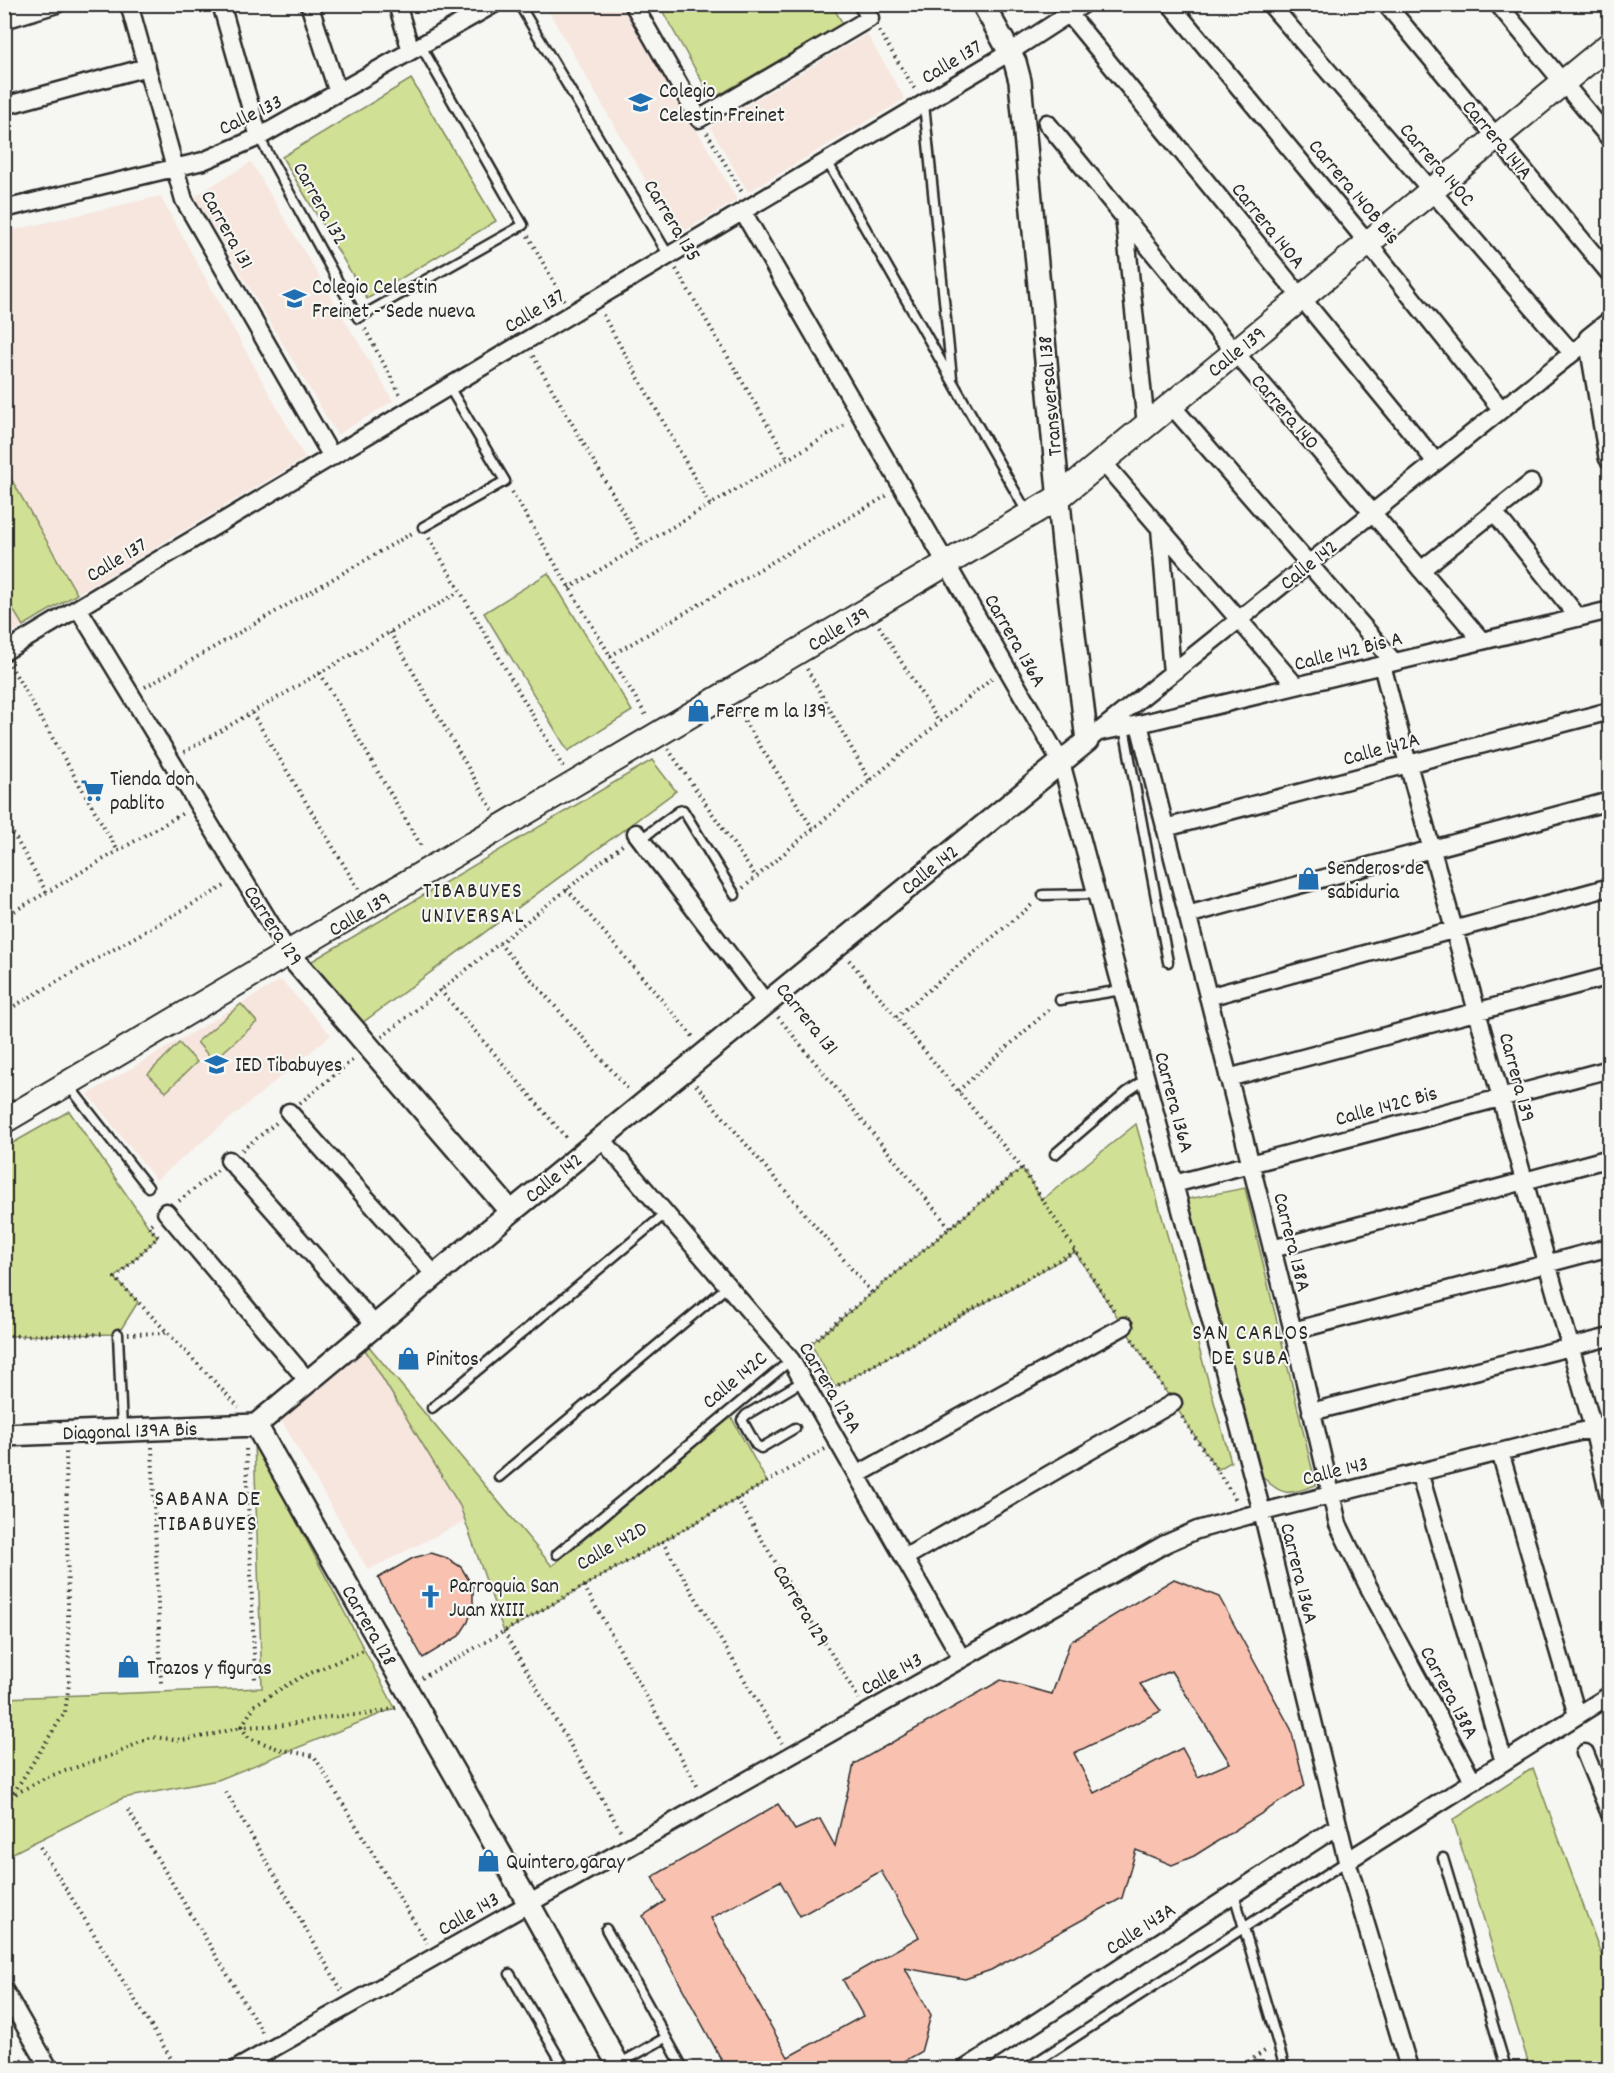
<svg xmlns="http://www.w3.org/2000/svg" width="1614" height="2073" font-family="Dekko,sans-serif">
  <rect width="100%" height="100%" fill="#f6f6f2"/>
  <filter id="ink" filterUnits="userSpaceOnUse"><feTurbulence type="fractalNoise" baseFrequency=".0167" numOctaves="2"/><feDisplacementMap in="SourceGraphic" scale="12" xChannelSelector="R" yChannelSelector="G"/><feConvolveMatrix kernelMatrix="1 2 1 2 8 2 1 2 1" color-interpolation-filters="sRGB"/></filter>
  <g filter="url(#ink)">
    <path fill="#f7e6de" d="M545 5H625L737 200 677 235Z
      M867 34 905 99 748 192 710 127Z
      M251 162 393 401 337 435 195 196Z
      M160 196 305 458 77 594 5 468V232Z
      M4 596 23 626 5 637H4Z
      M281 980 331 1035 156 1180 88 1094Z
      M364 1348 460 1506 465 1521 368 1570 280 1418Z"/>
    <path fill="#d0e094" stroke="#7e8660" stroke-width="1.5" d="M659 5H832L843 24 712 99Z
      M411 79 496 221 367 299 282 157Z
      M5 468 77 594 23 626 5 596Z
      M548 573 632 711 568 751 484 613Z
      M652 760 676 791 362 1023 307 964Z
      M241 1004 257 1022 213 1061 197 1042Z
      M179 1043 197 1062 166 1092 148 1074Z
      M69 1111 148 1226 158 1237 115 1278 138 1302 118 1334 5 1336 4 1148Z
      M1136 1124 1231 1462 1217 1470 1075 1252 835 1387 811 1344 1022 1168 1042 1200Z
      M1245 1188 1316 1485C1290 1494 1283 1498 1263 1477L1188 1199Z
      M367 1344 552 1566 731 1417 767 1482 504 1632 460 1506 364 1348Z
      M254 1441 395 1708 218 1780 123 1798 5 1857V1698L262 1688Z
      M1533 1768 1609 1976V2061L1597 2068H1530L1453 1820Z"/>
    <path fill="#f9c1af" stroke="#2b2b2b" stroke-width="1.5" fill-rule="evenodd" d="M431 1553 447 1558 461 1567 473 1587V1607L468 1622 459 1636 423 1658 378 1578 413 1558Z
      M1174 1579 1219 1597 1291 1729 1305 1786 1194 1856 1172 1865 1136 1850 1122 1898 991 1970 965 1979 905 1968 931 2015 921 2052 892 2068H726L643 1916 665 1901 652 1877 778 1804 795 1830 820 1819 835 1846 854 1764 1001 1680 1052 1694 1070 1642ZM1171 1671 1230 1763 1198 1777 1182 1748 1094 1793 1074 1753 1161 1711 1140 1684ZM881 1871 919 1937 843 1980 863 2016 788 2057 711 1918 780 1881 800 1916Z"/>
    <g fill="none" stroke-linecap="round" stroke-linejoin="round">
      <defs>
        <path id="service" d="M519 4 669 256
          M924 104 952 378
          M259 137 358 318 523 225 421 46
          M827 161 1028 514
          M423 527 505 481 449 387
          M1124 727 1168 962
          M641 839 679 811 683 810 735 895
          M1043 895 1096 894
          M1060 1000 1122 990
          M69 1086 148 1187
          M1055 1154 1127 1092 1146 1079
          M118 1334 122 1430
          M432 1408 665 1214
          M795 1428 761 1448 756 1445 742 1420 746 1415 803 1381
          M499 1477 728 1286
          M557 1554 791 1360
          M1443 1858 1506 2068
          M1234 1894 1285 2068
          M606 1929 683 2068
          M510 1974 565 2068
          M619 2064 665 2038
          M1027 2068 1347 1861"/>
        <path id="minor" d="M129 4 184 200 332 457
          M221 4 259 137
          M309 4 338 93
          M397 4 411 51
          M633 4 699 119 870 18 862 4
          M1170 4 1368 243 1501 409
          M1270 4 1572 353
          M1386 4 1610 274
          M1498 4 1610 139
          M1069 14 1436 462
          M4 20 57 4
          M4 106 147 67
          M1047 123 1228 344 1482 641
          M4 209 203 161 259 137 494 4
          M743 212 1061 762 1262 1512 1347 1861 1409 2068
          M1124 216 1146 425
          M1171 405 1394 662
          M1102 461 1296 686
          M1494 512 1578 617
          M1160 528 1172 673
          M1421 570 1531 483
          M78 608 289 954
          M4 652 1010 52 1084 4
          M1382 665 1408 764 1593 1428 1610 1501
          M1139 724 1293 1331 1338 1524 1367 1584 1473 1781
          M1100 732 1139 724 1610 610
          M1087 741 1590 339
          M1165 828 1610 711
          M636 833 766 1003
          M1187 915 1610 801
          M1208 997 1610 887
          M1228 1078 1610 976
          M289 1112 435 1275
          M601 1138 791 1360 962 1659
          M229 1160 375 1325
          M1174 1184 1610 1069
          M166 1212 308 1381
          M1272 1249 1610 1158
          M1293 1331 1610 1247
          M1311 1412 1610 1337
          M1500 1452 1577 1715
          M1419 1472 1504 1762
          M857 1475 1124 1326
          M904 1558 1173 1403
          M1585 1753 1610 1814
          M1347 1861 1610 1695
          M4 1990 49 2068
          M238 2068 1165 1544 1197 1530 1247 1516 1610 1424
          M966 2068 1338 1826"/>
        <path id="tertiary" d="M1610 323 1590 339 1610 457
          M289 954 511 1212
          M256 1425 511 1212 1087 741 1063 544 1020 81 1015 62 983 4
          M256 1425 529 1904 620 2068
          M4 1435 256 1425"/>
        <path id="secondary" d="M4 1121 1059 497 1610 44"/>
      </defs>
      <use href="#service" stroke="#2b2b2b" stroke-width="13"/>
      <use href="#minor" stroke="#2b2b2b" stroke-width="21"/>
      <use href="#tertiary" stroke="#2b2b2b" stroke-width="26"/>
      <use href="#secondary" stroke="#2b2b2b" stroke-width="28"/>
      <path stroke="#2b2b2b" stroke-width="4" stroke-dasharray="1.5 4.5" stroke-linecap="butt" d="M879 31 916 91
        M707 133 743 194
        M528 236 564 300
        M676 269 788 459
        M603 315 710 505
        M365 329 401 396
        M533 356 642 545
        M512 492 647 717
        M429 538 563 767
        M569 588 847 424
        M879 626 939 722
        M390 632 493 811
        M610 656 888 495
        M10 665 118 851
        M807 669 870 781
        M320 673 423 849
        M145 687 414 532
        M738 711 813 829
        M252 713 359 890
        M668 749 756 877
        M184 752 459 592
        M4 818 47 893
        M743 888 994 676
        M567 889 694 1038
        M4 917 185 812
        M499 943 630 1091
        M849 960 1022 1168 1115 1312
        M440 990 568 1140
        M4 1012 228 884
        M778 1017 950 1228
        M896 1017 1034 903
        M382 1037 625 843
        M696 1085 872 1293
        M958 1091 1051 1008
        M300 1103 355 1058
        M242 1150 276 1123
        M179 1201 218 1170
        M152 1223 148 1226 158 1237 115 1278 239 1407
        M128 1334 167 1333
        M4 1336 106 1334
        M1132 1339 1165 1390
        M803 1350 1022 1168
        M828 1391 1075 1251
        M1182 1417 1237 1501
        M152 1447 161 1683
        M246 1449 255 1679
        M737 1499 859 1699
        M662 1541 782 1743
        M584 1586 699 1789
        M504 1632 622 1833
        M422 1678 825 1449
        M396 1708 369 1714 328 1717 285 1725 241 1727 249 1738 279 1749 314 1756 427 1943
        M226 1792 342 1991
        M4 1796 15 1794 47 1777 113 1755 151 1737 183 1740 215 1734 241 1727 255 1705 277 1691 299 1678 364 1650
        M4 1808 65 1712 69 1684 66 1452
        M128 1810 264 2035
        M40 1847 177 2068
        M5 2068 25 2058
        M1238 2068 1268 2049"/>
      <use href="#service" stroke="#f6f6f2" stroke-width="8"/>
      <use href="#minor" stroke="#f6f6f2" stroke-width="16"/>
      <use href="#tertiary" stroke="#f6f6f2" stroke-width="21"/>
      <use href="#secondary" stroke="#f6f6f2" stroke-width="24"/>
    </g>
  </g>
  <defs>
    <symbol id="school-bare" viewBox="-9 -9 18 18"><path d="M0-5L7-2L0 1L-7-2ZM-4 1L0 2.5L4 1V4Q0 6-4 4Z" fill="#1f6fb2" stroke="#f6f6f2" stroke-width="2.5" paint-order="stroke"/></symbol>
    <symbol id="shop-bare" viewBox="-9 -9 18 18"><path d="M-5-2.5h2.3a2.7 3.5 0 0 1 5.4 0H5L5.5 6h-11ZM-1.5-2.5h3a1.5 2.3 0 0 0-3 0Z" fill="#1f6fb2" stroke="#f6f6f2" stroke-width="2.5" paint-order="stroke"/></symbol>
    <symbol id="supermarket-bare" viewBox="-9 -9 18 18"><path d="M-6-5.5h2.5l.6 2H6L4.5 2H-2.5L-4.4-4H-6ZM-1.5 3.2a1.3 1.3 0 1 0 .1 0ZM3 3.2a1.3 1.3 0 1 0 .1 0Z" fill="#1f6fb2" stroke="#f6f6f2" stroke-width="2.5" paint-order="stroke"/></symbol>
    <symbol id="church-bare" viewBox="-9 -9 18 18"><path d="M-1.2-6h2.4v3.5h3.3v2.4h-3.3V6h-2.4V-.1h-3.3v-2.4h3.3Z" fill="#1f6fb2" stroke="#f6f6f2" stroke-width="2.5" paint-order="stroke"/></symbol>
  </defs>
  <g fill-rule="evenodd">
    <use href="#school-bare" x="624" y="86" width="33" height="33"/>
    <use href="#school-bare" x="278" y="282" width="33" height="33"/>
    <use href="#shop-bare" x="682" y="694" width="33" height="33"/>
    <use href="#supermarket-bare" x="76" y="774" width="33" height="33"/>
    <use href="#shop-bare" x="1292" y="862" width="33" height="33"/>
    <use href="#school-bare" x="200" y="1048" width="33" height="33"/>
    <use href="#shop-bare" x="392" y="1342" width="33" height="33"/>
    <use href="#church-bare" x="414" y="1580" width="33" height="33"/>
    <use href="#shop-bare" x="112" y="1650" width="33" height="33"/>
    <use href="#shop-bare" x="472" y="1844" width="33" height="33"/>
  </g>
  <g text-anchor="middle" stroke-width="4.5" stroke-linejoin="round" paint-order="stroke">
    <g font-size="21" fill="#2b2b2b" stroke="#f6f6f2">
      <text transform="translate(951 61) rotate(-31)" y="7">Calle 137</text>
      <text transform="translate(250 114) rotate(-26)" y="7">Calle 133</text>
      <text transform="translate(1498 139) rotate(50)" y="7">Carrera 141A</text>
      <text transform="translate(1438 164) rotate(49)" y="7">Carrera 140C</text>
      <text transform="translate(1355 191) rotate(50)" y="7">Carrera 140B Bis</text>
      <text transform="translate(321 203) rotate(61)" y="7">Carrera 132</text>
      <text transform="translate(673 220) rotate(59)" y="7">Carrera 135</text>
      <text transform="translate(1269 225) rotate(51)" y="7">Carrera 140A</text>
      <text transform="translate(228 229) rotate(61)" y="7">Carrera 131</text>
      <text transform="translate(534 310) rotate(-31)" y="7">Calle 137</text>
      <text transform="translate(1236 351) rotate(-39)" y="7">Calle 139</text>
      <text transform="translate(1049 396) rotate(-95)" y="7">Transversal 138</text>
      <text transform="translate(1286 411) rotate(49)" y="7">Carrera 140</text>
      <text transform="translate(116 559) rotate(-31)" y="7">Calle 137</text>
      <text transform="translate(1308 564) rotate(-39)" y="7">Calle 142</text>
      <text transform="translate(838 628) rotate(-31)" y="7">Calle 139</text>
      <text transform="translate(1016 640) rotate(60)" y="7">Carrera 136A</text>
      <text transform="translate(1348 650) rotate(-14)" y="7">Calle 142 Bis A</text>
      <text transform="translate(1381 748) rotate(-15)" y="7">Calle 142A</text>
      <text transform="translate(929 869) rotate(-39)" y="7">Calle 142</text>
      <text transform="translate(359 913) rotate(-31)" y="7">Calle 139</text>
      <text transform="translate(274 925) rotate(57)" y="7">Carrera 129</text>
      <text transform="translate(808 1018) rotate(51)" y="7">Carrera 131</text>
      <text transform="translate(1518 1077) rotate(75)" y="7">Carrera 139</text>
      <text transform="translate(1175 1102) rotate(75)" y="7">Carrera 136A</text>
      <text transform="translate(1386 1105) rotate(-15)" y="7">Calle 142C Bis</text>
      <text transform="translate(553 1177) rotate(-39)" y="7">Calle 142</text>
      <text transform="translate(1293 1242) rotate(76)" y="7">Carrera 138A</text>
      <text transform="translate(734 1379) rotate(-40)" y="7">Calle 142C</text>
      <text transform="translate(831 1387) rotate(59)" y="7">Carrera 129A</text>
      <text transform="translate(130 1430) rotate(-2)" y="7">Diagonal 139A Bis</text>
      <text transform="translate(1335 1470) rotate(-14)" y="7">Calle 143</text>
      <text transform="translate(611 1545) rotate(-30)" y="7">Calle 142D</text>
      <text transform="translate(1300 1573) rotate(76)" y="7">Carrera 136A</text>
      <text transform="translate(802 1605) rotate(59)" y="7">Carrera 129</text>
      <text transform="translate(370 1625) rotate(60)" y="7">Carrera 128</text>
      <text transform="translate(891 1673) rotate(-29)" y="7">Calle 143</text>
      <text transform="translate(1450 1692) rotate(62)" y="7">Carrera 138A</text>
      <text transform="translate(468 1913) rotate(-30)" y="7">Calle 143</text>
      <text transform="translate(1140 1928) rotate(-33)" y="7">Calle 143A</text>
    </g>
    <g font-size="21" fill="#2b2b2b" stroke="#f6f6f2" text-anchor="start">
      <text x="659" y="97">Colegio<tspan x="659" dy="24">Celestin Freinet</tspan></text>
      <text x="312" y="293">Colegio Celestin<tspan x="312" dy="24">Freinet - Sede nueva</tspan></text>
      <text x="716" y="717">Ferre m la 139</text>
      <text x="110" y="785">Tienda don<tspan x="110" dy="24">pablito</tspan></text>
      <text x="1327" y="874">Senderos de<tspan x="1327" dy="24">sabiduria</tspan></text>
      <text x="235" y="1071">IED Tibabuyes</text>
      <text x="426" y="1365">Pinitos</text>
      <text x="449" y="1592">Parroquia San<tspan x="449" dy="24">Juan XXIII</tspan></text>
      <text x="147" y="1674">Trazos y figuras</text>
      <text x="506" y="1868">Quintero garay</text>
    </g>
    <g font-size="22" letter-spacing="1.5" fill="#2b2b2b" stroke="#f6f6f2">
      <text x="473" y="897">TIBABUYES<tspan x="473" dy="25">UNIVERSAL</tspan></text>
      <text x="1251" y="1339">SAN CARLOS<tspan x="1251" dy="25">DE SUBA</tspan></text>
      <text x="208" y="1505">SABANA DE<tspan x="208" dy="25">TIBABUYES</tspan></text>
    </g>
  </g>
  <rect width="1614" height="2073" fill="none" stroke="#f6f6f2" stroke-width="24"/>
  <rect x="12" y="12" width="1590" height="2049" fill="none" stroke="#2b2b2b" stroke-width="2" filter="url(#ink)"/>
</svg>
